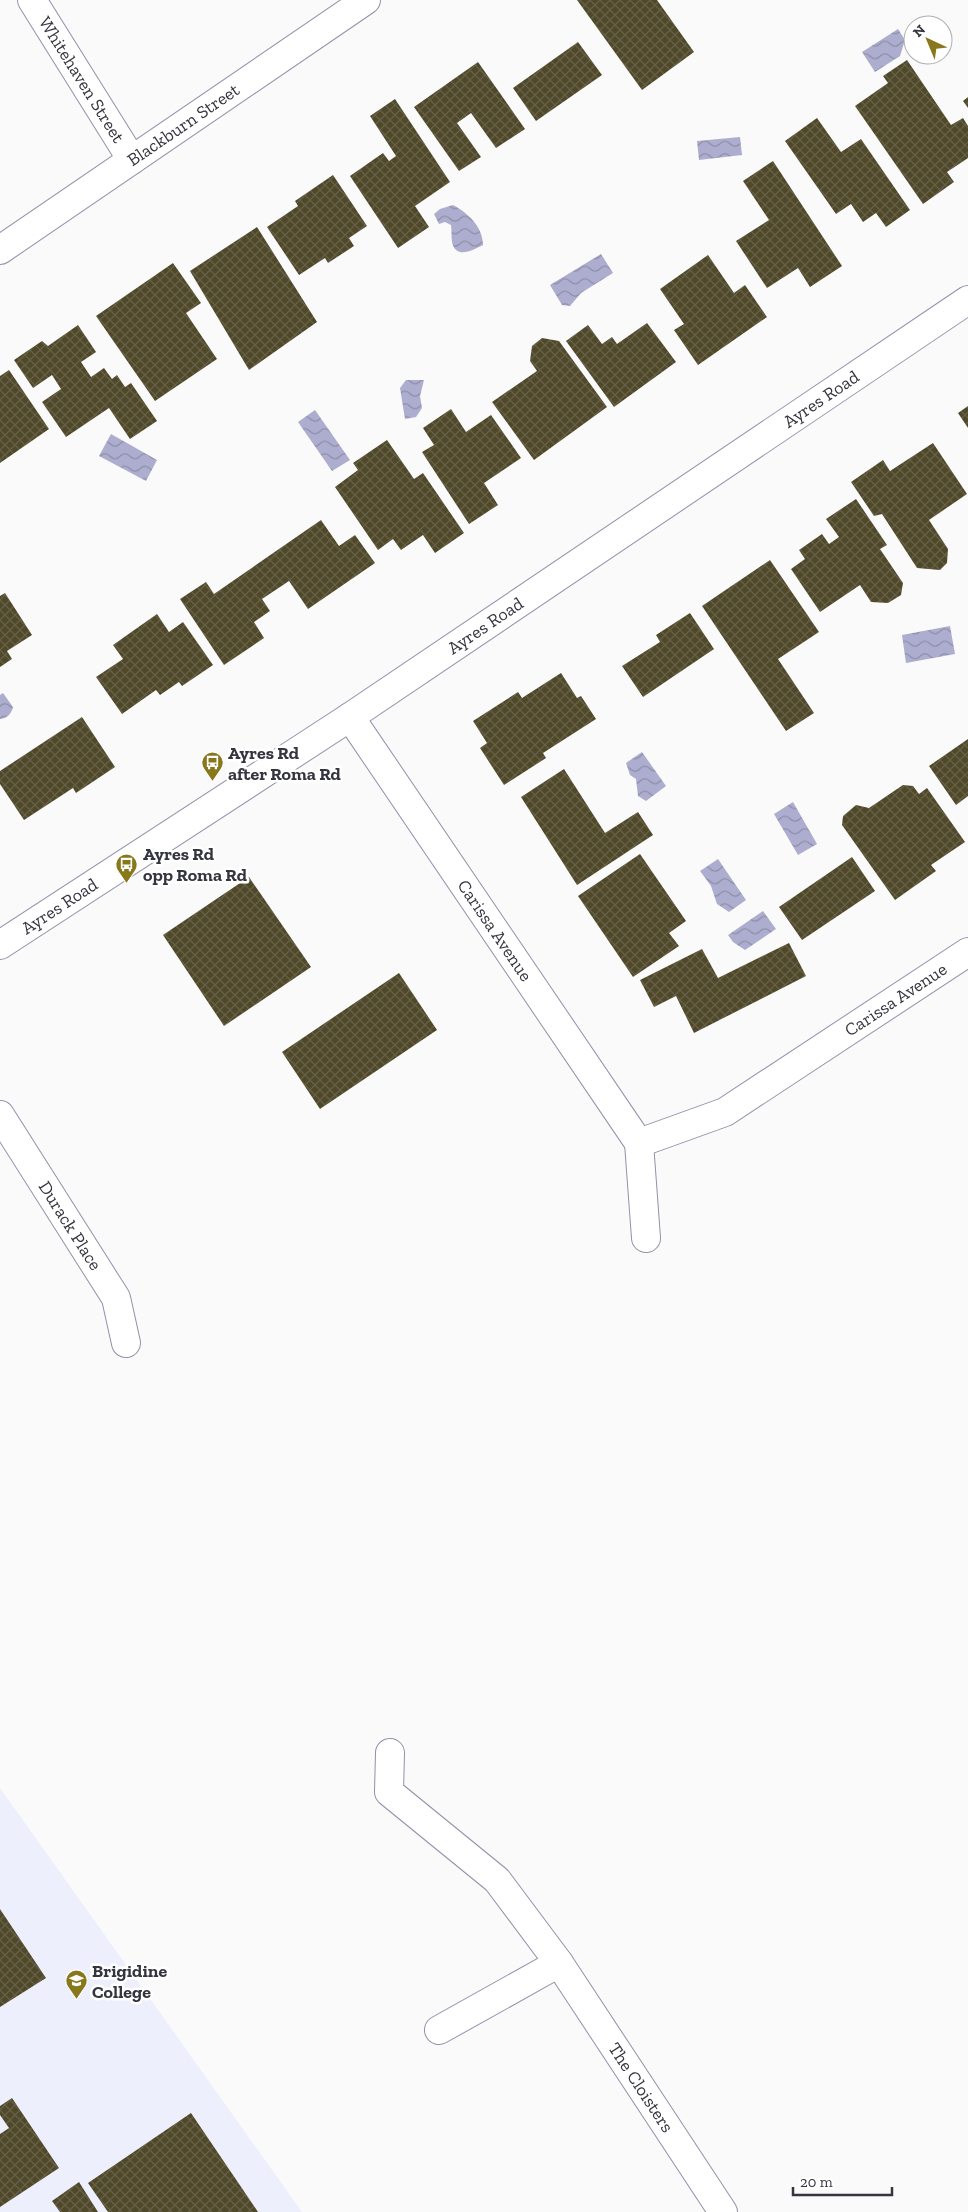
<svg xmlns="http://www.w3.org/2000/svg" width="968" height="2212" font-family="'Zilla Slab',serif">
  <defs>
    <pattern id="water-waves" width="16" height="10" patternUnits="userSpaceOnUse" patternTransform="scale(1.25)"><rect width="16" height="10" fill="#adadcf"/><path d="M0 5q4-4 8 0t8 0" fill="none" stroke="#8e8ea9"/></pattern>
    <pattern id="building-cross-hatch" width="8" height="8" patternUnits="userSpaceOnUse" patternTransform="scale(1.25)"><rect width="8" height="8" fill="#4f4829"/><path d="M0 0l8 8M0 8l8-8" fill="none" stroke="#666048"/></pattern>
  </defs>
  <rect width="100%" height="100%" fill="#fafafa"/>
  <path fill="#eeeffd" d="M0 1788 302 2212H0Z"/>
  <path fill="url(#water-waves)" d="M898 29 905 40 900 56 875 72 862 52Z
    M740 137 742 155 699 160 697 141Z
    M453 205C468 213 483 227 483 245 473 250 456 260 452 242 451 236 452 231 451 225L445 222 439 224 434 214 440 209Z
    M601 254 613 273 581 293 570 306 562 305 550 285Z
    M406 380H424L420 396 422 408 416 417 405 419 400 388Z
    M315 410 350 460 332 471 298 422Z
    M111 434 157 460 146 481 99 456Z
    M950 626 955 654 906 663 902 635Z
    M3 693 13 707C11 714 8 718 0 719V695Z
    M642 752 666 786 646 801 638 796 636 779 630 775 626 763Z
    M793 802 817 844 798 855 774 814Z
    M718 859 746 900 729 912 717 904 711 886 700 871Z
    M763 911 776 929 745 950 733 942 728 935Z"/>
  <path fill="url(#building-cross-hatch)" d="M577 0H657L694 52 642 90Z
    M578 42 602 75 536 121 513 88Z
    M907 60 951 125 963 118 968 126V158L947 172 954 182 923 204 855 106 888 83 883 76Z
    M478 62 525 129 496 148 471 113 457 123 481 157 459 171 414 107Z
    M968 97V108L963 101Z
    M395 99 450 182 415 206 429 227 398 248 350 176 383 153 389 161 396 156 370 116Z
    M817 118 841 152 861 139 910 210 886 227 876 213 863 222 851 204 836 214 785 141Z
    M773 161 842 266 810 287 798 268 767 288 736 241 769 220 743 181Z
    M333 175 367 226 349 238 354 246 328 263 325 258 299 275 267 227 298 206 295 201Z
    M257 227 317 322 249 370 190 271Z
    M708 255 734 293 745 285 767 317 698 365 674 330 684 324 660 289Z
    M173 263 201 303 186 313 217 359 155 401 96 316Z
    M647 323 676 362 614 407 566 341 588 325 602 344 612 337 617 344Z
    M78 325 96 352 81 362 91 377 104 368 112 379 117 375 125 387 131 383 157 421 130 439 109 408 66 437 42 402 61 389 52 375 33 388 14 360 42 341 48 346Z
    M542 338 559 341 607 407 534 460 492 402 537 371 530 361 532 346Z
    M9 370 49 429 0 463V376Z
    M968 406V428L958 413Z
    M451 409 466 432 491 415 521 458 484 483 498 505 469 524 422 452 434 445 423 428Z
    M387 440 414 479 423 473 464 533 435 553 423 535 401 550 393 539 378 550 335 487 358 470 353 463Z
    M933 443 967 494 929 520 948 549 947 563 940 570 917 568 882 514 874 516 851 482 883 460 890 471Z
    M856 499 887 545 880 549 903 583 901 595 888 603 871 602 860 585 820 612 791 569 805 559 799 550 822 534 829 544 839 537 826 519Z
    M321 520 339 546 355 535 375 563 308 609 289 581 262 599 270 611 254 622 264 638 224 665 180 599 206 582 214 594Z
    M770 560 819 632 778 659 814 713 786 731 702 606Z
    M5 593 32 635 7 651 12 659 0 667V596Z
    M690 613 714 649 643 697 622 666 660 642 656 635Z
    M157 614 169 632 183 622 213 665 182 686 179 682 160 695 156 690 122 714 96 677 123 659 113 645Z
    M561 673 577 698 581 696 596 719 543 753 546 758 504 785 480 748 487 743 473 721 518 692 522 698Z
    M82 717 115 767 76 793 73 788 24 820 0 784V771Z
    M968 739V796L956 805 929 766Z
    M564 769 605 833 638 812 653 835 577 885 521 797Z
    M903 785 913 786 919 794 927 788 965 842 931 865 936 871 895 900 842 825 843 816 856 805 869 808Z
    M640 854 686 921 669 933 679 946 633 977 578 896Z
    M852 857 875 891 802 940 779 907Z
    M249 877 311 967 224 1026 163 935Z
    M789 943 806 976 694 1033 676 996 654 1007 640 980 702 949 718 978Z
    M399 973 437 1030 320 1109 282 1052Z
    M0 1909 46 1978 0 2007Z
    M12 2098 59 2168 0 2207V2134L9 2128 0 2115V2106Z
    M191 2113 258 2212H108L88 2183Z
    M79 2182 98 2212H60L52 2201Z"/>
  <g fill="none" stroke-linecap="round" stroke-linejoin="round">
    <defs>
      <g id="street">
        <path id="s1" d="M32 0 132 160"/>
        <path id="s2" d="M0 250 366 0"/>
        <path id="s3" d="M350 717 639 1143"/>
        <path id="s4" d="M0 945 350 717 968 300"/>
        <path id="s5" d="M0 1115 116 1298 126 1343"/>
        <path id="s6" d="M646 1238 639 1143 725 1112 968 952"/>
        <path id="s7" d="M390 1753 389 1792 497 1880 559 1963 723 2212"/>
        <path d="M439 2030 559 1963"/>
      </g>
    </defs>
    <use href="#street" stroke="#9191aa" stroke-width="30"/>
    <use href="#street" stroke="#fff" stroke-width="28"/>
  </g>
  <defs>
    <symbol id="bus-pin" viewBox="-11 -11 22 30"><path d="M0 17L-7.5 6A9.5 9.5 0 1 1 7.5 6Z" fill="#88771b" stroke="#fff"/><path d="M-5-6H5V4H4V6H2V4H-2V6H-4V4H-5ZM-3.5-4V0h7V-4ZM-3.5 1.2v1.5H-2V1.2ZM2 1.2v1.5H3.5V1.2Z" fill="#fff"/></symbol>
    <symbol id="school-pin" viewBox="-11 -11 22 30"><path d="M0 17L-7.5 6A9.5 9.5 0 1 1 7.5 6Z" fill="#88771b" stroke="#fff"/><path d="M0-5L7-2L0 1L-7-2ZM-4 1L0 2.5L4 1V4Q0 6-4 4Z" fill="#fff"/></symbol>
  </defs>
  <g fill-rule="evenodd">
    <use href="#bus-pin" x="200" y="750" width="25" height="34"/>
    <use href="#bus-pin" x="114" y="852" width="25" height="34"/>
    <use href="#school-pin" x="64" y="1968" width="25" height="34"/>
  </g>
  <g text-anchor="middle" stroke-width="5" stroke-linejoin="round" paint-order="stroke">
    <g font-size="18" fill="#34353f" stroke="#fff">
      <text dy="6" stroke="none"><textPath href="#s1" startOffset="94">Whitehaven Street</textPath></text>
      <text dy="6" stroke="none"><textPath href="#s2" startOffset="222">Blackburn Street</textPath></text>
      <text dy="6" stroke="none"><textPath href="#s4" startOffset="986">Ayres Road</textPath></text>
      <text dy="6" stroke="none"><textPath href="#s4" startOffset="581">Ayres Road</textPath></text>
      <text dy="6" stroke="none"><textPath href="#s4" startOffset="71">Ayres Road</textPath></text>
      <text dy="6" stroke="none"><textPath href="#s3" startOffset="258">Carissa Avenue</textPath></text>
      <text dy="6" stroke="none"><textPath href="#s6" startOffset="391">Carissa Avenue</textPath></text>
      <text dy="6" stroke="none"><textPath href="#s5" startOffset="131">Durack Place</textPath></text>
      <text dy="6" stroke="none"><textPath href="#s7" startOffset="431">The Cloisters</textPath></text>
    </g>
    <g font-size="18" font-weight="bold" fill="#34353f" stroke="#fff" text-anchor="start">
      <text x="228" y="759">Ayres Rd<tspan x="228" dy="21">after Roma Rd</tspan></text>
      <text x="143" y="860">Ayres Rd<tspan x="143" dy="21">opp Roma Rd</tspan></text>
      <text x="92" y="1977">Brigidine<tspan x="92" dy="21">College</tspan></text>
    </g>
  </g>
  <g transform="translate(928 40) rotate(316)"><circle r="24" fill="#ffffff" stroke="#aeaeb2"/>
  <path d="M0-4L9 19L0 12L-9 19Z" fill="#88771b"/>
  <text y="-8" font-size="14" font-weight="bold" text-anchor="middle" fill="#34353f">N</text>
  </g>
  <path d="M793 2187v8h99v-8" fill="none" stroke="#34353f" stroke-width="2.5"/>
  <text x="800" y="2187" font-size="15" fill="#34353f" stroke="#ffffff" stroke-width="4" paint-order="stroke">20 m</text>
</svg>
